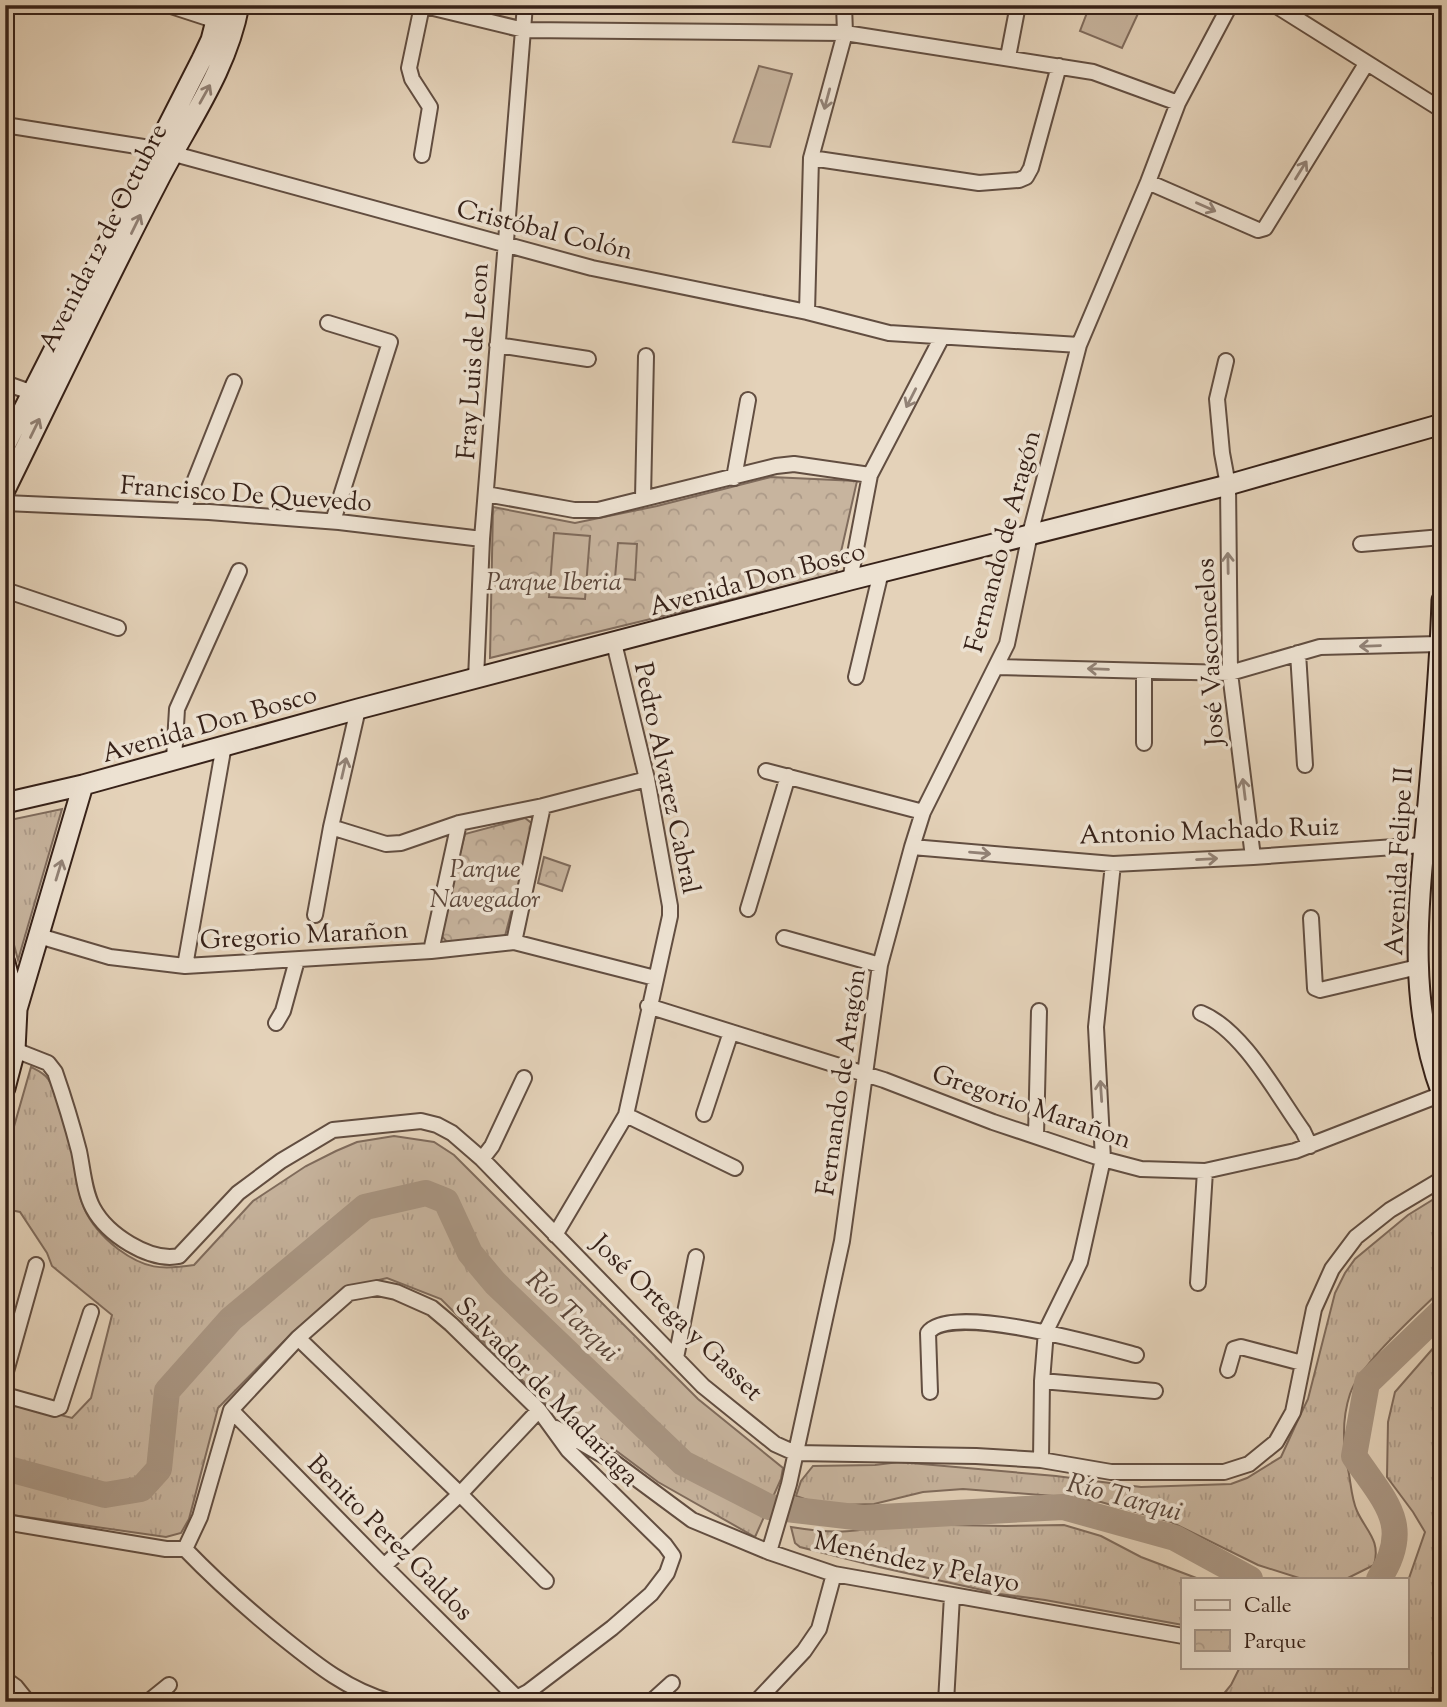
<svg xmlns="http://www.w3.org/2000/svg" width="1447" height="1707" font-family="'Sorts Mill Goudy',serif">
  <defs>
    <pattern id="grass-tufts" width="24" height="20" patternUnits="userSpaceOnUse" patternTransform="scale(1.75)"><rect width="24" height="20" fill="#c7b49e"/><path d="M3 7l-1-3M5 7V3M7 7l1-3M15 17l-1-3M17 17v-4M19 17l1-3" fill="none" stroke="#ac9a88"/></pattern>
    <pattern id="park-crowns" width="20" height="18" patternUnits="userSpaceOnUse" patternTransform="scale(1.75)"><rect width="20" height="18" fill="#c7b49e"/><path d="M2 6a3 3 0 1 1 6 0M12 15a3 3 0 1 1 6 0" fill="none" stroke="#ac9a88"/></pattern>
  </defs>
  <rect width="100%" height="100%" fill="#e4d2b9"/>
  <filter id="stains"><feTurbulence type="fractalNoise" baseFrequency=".00286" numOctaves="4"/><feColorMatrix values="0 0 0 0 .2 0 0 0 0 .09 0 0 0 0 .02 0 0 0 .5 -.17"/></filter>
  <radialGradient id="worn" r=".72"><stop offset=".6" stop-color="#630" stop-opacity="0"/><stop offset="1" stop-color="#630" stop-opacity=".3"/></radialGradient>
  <path fill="url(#grass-tufts)" stroke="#7f6b5c" stroke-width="2" d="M62 809 18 960 5 911V821Z
    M31 1067C37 1070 44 1073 48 1079 61 1097 71 1133 75 1155 78 1173 76 1191 84 1208 91 1224 104 1238 118 1249 145 1269 161 1270 194 1265L253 1201 306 1166 336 1151 357 1142 394 1136 434 1142 454 1155 698 1399 783 1468 781 1479 755 1537 658 1482 595 1435 573 1426 552 1410 441 1299 387 1278 345 1288 293 1332 218 1408 189 1519 181 1533 166 1537 5 1514V1401L72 1418 91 1398 112 1315 52 1266 47 1253 20 1212 5 1209V1158Z
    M1442 1194V1289C1418 1313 1360 1364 1350 1394 1341 1421 1343 1448 1349 1474 1351 1486 1352 1500 1357 1511 1366 1531 1381 1540 1374 1565L1346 1579 1299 1578 1258 1565 1171 1522 1101 1502 1066 1497 963 1489 923 1492 874 1504 840 1505 819 1504 796 1496 801 1481 813 1466 875 1465 899 1462 1056 1476 1141 1487 1231 1484 1247 1478 1281 1457 1297 1422 1308 1399 1335 1293 1345 1273 1355 1259 1408 1215Z
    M1442 1338V1702H1217L1231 1685 1240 1667H1407V1584L1425 1532 1413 1512 1387 1477 1388 1422 1395 1392Z
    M894 1524 1006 1526 1064 1525 1101 1536 1141 1557 1199 1579H1183V1625L1045 1600 1000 1594 879 1567 800 1547 795 1543 791 1527C834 1534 850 1533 894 1524Z"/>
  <path fill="url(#park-crowns)" stroke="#7f6b5c" stroke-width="2" d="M771 477 857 481 836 574 490 658 493 507 575 523 657 506Z
    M525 818 534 825 505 936 447 942 439 933 465 834Z
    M544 857 570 866 562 891 538 883Z"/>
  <path fill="#c7b49e" stroke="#7f6b5c" stroke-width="2" d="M1090 5H1142L1122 48 1080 31Z
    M759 66 792 74 770 147 733 142Z
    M554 533 590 536 585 599 549 597Z
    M618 543 637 544 635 580 615 578Z"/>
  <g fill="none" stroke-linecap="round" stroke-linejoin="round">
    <path stroke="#a99683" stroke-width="26" d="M5 1468 105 1495 141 1489 159 1469 167 1391 231 1319 365 1207 426 1193 446 1201 470 1253 495 1283 683 1463 769 1507 863 1518 1063 1507 1175 1538 1250 1579
      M1379 1579C1414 1525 1384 1501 1354 1456L1367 1383 1442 1311"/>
    <defs>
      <path id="minor" d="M168 5 217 21
        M421 5 524 30 845 33 1093 72 1178 103
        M1275 5 1442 110
        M422 6 409 68 412 79 430 107 422 155
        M1008 57 1018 5
        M5 125 156 149 592 268 807 312 889 333 1079 345
        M811 158 979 183 1019 180 1026 177 1031 168 1059 66
        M1148 182 1258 230 1265 228 1366 64
        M807 312 811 158 845 33 844 5
        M328 323 390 342 333 521
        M497 345 588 359
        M1226 361 1217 399 1222 453 1228 485 1230 673 1253 857
        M5 383 33 393
        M734 478 748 400
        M486 494 574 510H598L776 466 794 464 870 475
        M643 498 646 356
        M5 503 209 512 339 522 482 539
        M183 510 234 382
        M1361 544 1442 537
        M850 580 870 475 942 337
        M5 590 118 628
        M1298 653 1305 765
        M996 667 1230 673 1320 647 1439 644
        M856 677 881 572
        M476 679 482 539 525 5
        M1144 743V671
        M174 759 177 709 239 571
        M766 771 923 812
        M331 827 386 844 401 843 459 823 543 806 647 779
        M912 847 1113 864 1253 857 1423 845
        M748 909 788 776
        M315 915 331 827 358 709
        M1311 918 1315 988 1320 990 1418 967
        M39 936 110 957 185 966 431 951 514 942 655 978
        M784 938 880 965
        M514 942 543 806
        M431 951 459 823
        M185 966 224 745
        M648 1006 884 1080 993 1122 1103 1159 1141 1169 1205 1171 1295 1151 1442 1094
        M1201 1013C1243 1030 1277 1095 1303 1131L1310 1146
        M276 1023 283 1011 297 960
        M15 1050 48 1063 55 1072C64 1098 72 1124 79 1151 83 1170 84 1191 93 1208 107 1234 149 1262 179 1256L238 1193 281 1161 333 1130 421 1121 437 1125 452 1133 482 1159 703 1386 775 1444 795 1453 976 1456 1041 1460 1111 1472H1224L1249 1464 1276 1442 1293 1412 1314 1309 1332 1269 1356 1237 1390 1210 1442 1179
        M704 1114 731 1032
        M626 1115 735 1168
        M1036 1136 1039 1011
        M482 1159 492 1146 524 1078
        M555 1235 626 1115 670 916V906L647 779 614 643
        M1198 1283 1205 1171
        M298 1338 460 1494 546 1581
        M676 1358 696 1257
        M1228 1370 1234 1349 1241 1347 1302 1363
        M5 1375 36 1265
        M1042 1381 1155 1391
        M930 1392 928 1333C949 1302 1102 1346 1136 1355
        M5 1395 55 1409 60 1407 91 1312
        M231 1410 384 1566 517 1698
        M556 1428 611 1460 692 1520 769 1552 834 1574 1183 1636
        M1041 1460 1042 1381 1046 1331 1080 1262 1103 1159 1096 1027 1113 864
        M5 1522 166 1549H185C215 1580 244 1606 277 1633 312 1661 346 1690 391 1702
        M185 1549 200 1517 231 1410 298 1338 349 1293 377 1288 396 1292 432 1308 451 1324 539 1410 568 1450 665 1545 673 1556 667 1573 651 1594 612 1628 528 1692 509 1702
        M769 1552 789 1484 842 1241 880 965 912 847 923 812 1007 644 1030 534 1079 345 1148 182 1178 103 1230 5
        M384 1566 460 1494 539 1410
        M5 1679 16 1687 28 1702
        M757 1701 804 1651 819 1629 834 1574
        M148 1702 169 1685
        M651 1702 672 1683
        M946 1702 952 1596"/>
      <path id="secondary" d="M5 446 202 59 211 40 220 5
        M5 490C56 386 106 281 159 179 189 121 227 70 239 5
        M1442 600C1440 667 1434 736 1428 803 1419 902 1406 998 1442 1094
        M5 803 83 785 358 709 850 580 1228 485 1442 424
        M5 963 17 1009 15 1050 5 1088
        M17 1009 83 785"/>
    </defs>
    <use href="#minor" stroke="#624e41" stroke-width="18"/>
    <use href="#secondary" stroke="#372219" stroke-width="23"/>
    <use href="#minor" stroke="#ede2d2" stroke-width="14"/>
    <use href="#secondary" stroke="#ede2d2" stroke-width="19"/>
  </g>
  <defs><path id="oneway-shaft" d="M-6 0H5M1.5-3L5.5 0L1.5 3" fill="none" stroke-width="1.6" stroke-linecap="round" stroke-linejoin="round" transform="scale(1.75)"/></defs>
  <g stroke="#928276">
    <use href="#oneway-shaft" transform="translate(205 94) rotate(-61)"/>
    <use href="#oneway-shaft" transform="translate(827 99) rotate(105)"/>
    <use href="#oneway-shaft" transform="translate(1301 170) rotate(-58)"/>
    <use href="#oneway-shaft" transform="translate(1206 207) rotate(24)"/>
    <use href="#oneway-shaft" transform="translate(136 224) rotate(-64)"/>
    <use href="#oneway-shaft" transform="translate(911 398) rotate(117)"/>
    <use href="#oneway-shaft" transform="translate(35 428) rotate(-64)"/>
    <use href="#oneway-shaft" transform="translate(1228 563) rotate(-91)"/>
    <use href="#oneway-shaft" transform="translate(1370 646) rotate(178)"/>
    <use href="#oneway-shaft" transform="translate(1098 669) rotate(-178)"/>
    <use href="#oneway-shaft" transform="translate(344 768) rotate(-77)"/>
    <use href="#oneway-shaft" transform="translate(1244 789) rotate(-97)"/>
    <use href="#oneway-shaft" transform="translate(980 853) rotate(5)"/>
    <use href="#oneway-shaft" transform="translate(1207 859) rotate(-3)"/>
    <use href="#oneway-shaft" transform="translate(59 870) rotate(-73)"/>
    <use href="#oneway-shaft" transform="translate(1101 1091) rotate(-94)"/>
  </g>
  <g text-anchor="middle" stroke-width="7" stroke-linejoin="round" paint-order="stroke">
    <g font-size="26" fill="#372219" stroke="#ede2d2">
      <text transform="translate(545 229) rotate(14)" y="9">Cristóbal Colón</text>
      <text transform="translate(102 237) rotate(-63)" y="9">Avenida 12 de Octubre</text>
      <text transform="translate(472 361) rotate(-86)" y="9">Fray Luis de Leon</text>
      <text transform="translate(246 493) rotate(4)" y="9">Francisco De Quevedo</text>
      <text transform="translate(1002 541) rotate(-75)" y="9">Fernando de Aragón</text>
      <text transform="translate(757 578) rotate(-15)" y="9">Avenida Don Bosco</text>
      <text transform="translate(1209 652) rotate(-93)" y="9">José Vasconcelos</text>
      <text transform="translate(209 723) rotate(-16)" y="9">Avenida Don Bosco</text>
      <text transform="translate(668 778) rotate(78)" y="9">Pedro Alvarez Cabral</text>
      <text transform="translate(1209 830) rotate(-2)" y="9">Antonio Machado Ruiz</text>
      <text transform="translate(1398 861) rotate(-87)" y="9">Avenida Felipe II</text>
      <text transform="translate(304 934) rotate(-3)" y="9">Gregorio Marañon</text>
      <text transform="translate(840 1082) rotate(-82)" y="9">Fernando de Aragón</text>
      <text transform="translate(1032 1106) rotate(19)" y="9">Gregorio Marañon</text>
      <text transform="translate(678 1317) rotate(44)" y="9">José Ortega y Gasset</text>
      <text transform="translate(548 1391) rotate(46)" y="9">Salvador de Madariaga</text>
      <text transform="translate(391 1537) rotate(45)" y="9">Benito Perez Galdos</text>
      <text transform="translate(917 1561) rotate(12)" y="9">Menéndez y Pelayo</text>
    </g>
    <g font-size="26" font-style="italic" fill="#5b463a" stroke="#ede2d2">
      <text x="554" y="590">Parque Iberia</text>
      <text x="485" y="877">Parque<tspan x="485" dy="30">Navegador</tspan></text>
    </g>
    <g font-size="28" font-style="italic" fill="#594539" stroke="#ede2d2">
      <text transform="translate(574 1315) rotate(44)" y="10">Río Tarqui</text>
      <text transform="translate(1125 1496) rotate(15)" y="10">Río Tarqui</text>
    </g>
  </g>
  <rect width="1447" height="1707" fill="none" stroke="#e4d2b9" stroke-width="28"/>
  <rect x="7" y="7" width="1433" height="1693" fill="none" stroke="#372219" stroke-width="3.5"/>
  <rect x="14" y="14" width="1419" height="1679" fill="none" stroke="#372219" stroke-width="2"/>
  <rect x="1181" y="1578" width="228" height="91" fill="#ede2d2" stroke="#a49588" stroke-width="2"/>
  <rect x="1195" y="1600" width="35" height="10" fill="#ede2d2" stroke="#a49588" stroke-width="2"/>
  <text x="1244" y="1612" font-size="21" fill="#372219">Calle</text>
  <rect x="1195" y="1630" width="35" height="21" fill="url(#park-crowns)" stroke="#a49588" stroke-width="2"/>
  <text x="1244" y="1648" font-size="21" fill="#372219">Parque</text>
  <rect width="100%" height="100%" filter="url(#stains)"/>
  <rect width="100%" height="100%" fill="url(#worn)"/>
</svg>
